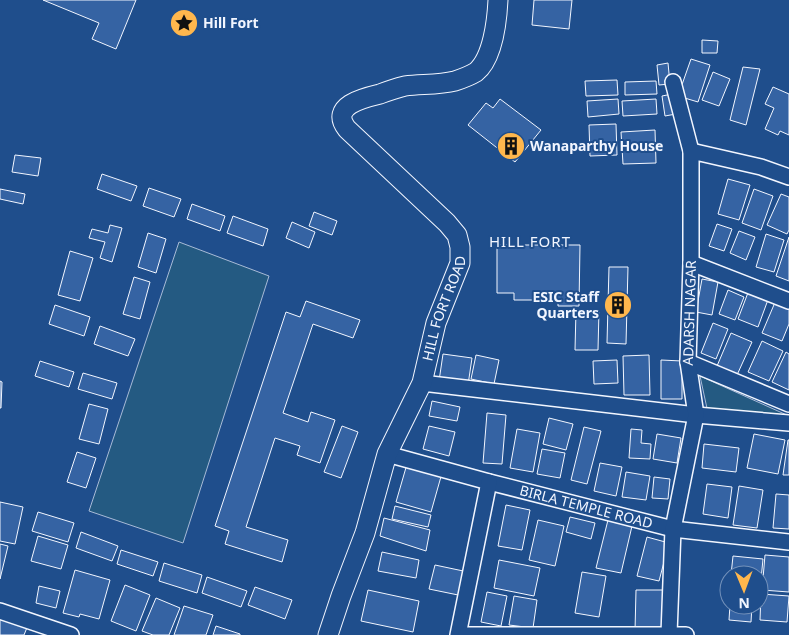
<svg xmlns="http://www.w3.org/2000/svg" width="789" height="635" font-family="'Noto Sans',sans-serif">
  <rect width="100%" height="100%" fill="#1f4e8c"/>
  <path fill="#245a82" stroke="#a8bbd7" d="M179 242 269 276 183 543 89 511Z
    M700 376 789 416 708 413Z"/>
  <path fill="#3563a3" stroke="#f2f6ff" d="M43 0H136L116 49 92 39 99 23Z
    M534 0H572L569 29 532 25Z
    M702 40 718 41 717 53H702Z
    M691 59 710 65 698 102 678 96Z
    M668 63 670 84 659 85 657 65Z
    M743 67 760 69 746 125 730 120Z
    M713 72 730 79 719 106 702 100Z
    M617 80 618 95 586 96 585 81Z
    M656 81 657 94 625 95V82Z
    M773 87 789 94V135L780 131 778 135 765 129 774 108 765 104Z
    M672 94 676 114 665 116 662 96Z
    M500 99 541 130 515 162 468 125 486 103 493 108Z
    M618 99 619 114 588 117 587 101Z
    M656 99 657 114 623 116 622 101Z
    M616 124 617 155 590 156 589 125Z
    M655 130 656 163 623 164 621 132Z
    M15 155 41 158 38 176 12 172Z
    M102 174 137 186 131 201 97 189Z
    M728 179 750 185 739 220 718 214Z
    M149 188 181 199 174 217 143 206Z
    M0 189 25 194 23 204 0 199Z
    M754 189 773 196 761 230 742 223Z
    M781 194 789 197V230L787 234 767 225Z
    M192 204 225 216 220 231 187 219Z
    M314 212 337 221 332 235 309 226Z
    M233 216 268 229 263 246 227 233Z
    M292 222 315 232 309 248 286 238Z
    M717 224 732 229 724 251 709 246Z
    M110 225 122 228 112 262 100 258 105 242 89 238 92 229 108 233Z
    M739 231 755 237 746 260 730 253Z
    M148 233 166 239 156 273 138 267Z
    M766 234 784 240 774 272 756 267Z
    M789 237V281L776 276Z
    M497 245H580L579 306H558V300H514V293H497Z
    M70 251 93 258 80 301 58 295Z
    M609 267H628L626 344 607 343Z
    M134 277 150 282 140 319 123 314Z
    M702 279 718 282 712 315 696 312Z
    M728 290 744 297 735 320 719 314Z
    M749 290 769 297 758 327 738 319Z
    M776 300 789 305V324L782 341 762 333Z
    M306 301 360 320 353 338 313 324 283 413 308 422 311 412 335 420 320 463 297 455 300 446 275 438 246 527 288 540 282 562 225 544 229 531 215 526 286 312 300 317Z
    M55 305 90 317 84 336 49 324Z
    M576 310H599L598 350H575Z
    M713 323 728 329 716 359 701 353Z
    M100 326 135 339 128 356 94 344Z
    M731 333 752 342 737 375 717 366Z
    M762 341 783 351 769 381 748 372Z
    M786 352 789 354V390L772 382Z
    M443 354 472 358 468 385 439 381Z
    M476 355 499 360 494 384 471 379Z
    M649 355 650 395H624L623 356Z
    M617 360 618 383 594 384 593 361Z
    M661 360 682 361V399H661Z
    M40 361 74 372 69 387 35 376Z
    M83 373 117 383 112 399 78 389Z
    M0 381 2 382 1 408H0Z
    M432 401 460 407 457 421 429 416Z
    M89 404 108 409 99 444 79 439Z
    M487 413 506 415 502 464 483 463Z
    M549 418 573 424 566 450 543 444Z
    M342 426 358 432 341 478 324 472Z
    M429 426 455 432 449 456 423 449Z
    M584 427 601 431 587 484 571 480Z
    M517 429 540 433 533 472 510 468Z
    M631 429 642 430 641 443 651 444 650 459 629 458Z
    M657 434 681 438 677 463 653 459Z
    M754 434 785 440 778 474 747 468Z
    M788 440H789V475H783Z
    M704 444 739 448 736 472 702 468Z
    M542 449 565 453 560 478 537 474Z
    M77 452 96 458 86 488 67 482Z
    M600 463 622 467 616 496 594 491Z
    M407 464 442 473 431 512 396 502Z
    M626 472 650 476 646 500 622 497Z
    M654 477 670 479 668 499 652 498Z
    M707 484 732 487 728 518 703 514Z
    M739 486 763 490 757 528 733 525Z
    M776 494 789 495V529L773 528Z
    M0 502 23 507 15 544 0 541Z
    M506 505 530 510 522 550 498 546Z
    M395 506 431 515 428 527 392 519Z
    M38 512 74 523 68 542 32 531Z
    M570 517 595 523 591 539 566 532Z
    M384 518 430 530 426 551 380 536Z
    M538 520 564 526 555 566 529 560Z
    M608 520 632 526 621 573 596 568Z
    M81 532 118 546 112 561 76 548Z
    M38 536 68 545 61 569 31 561Z
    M647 537 669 543 659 581 637 576Z
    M0 544 8 546 0 579Z
    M121 550 158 562 153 576 117 564Z
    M382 552 419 560 416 578 378 571Z
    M765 555 789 557V592L762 590Z
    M733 556 763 559 760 590 759 575H731Z
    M499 560 540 568 534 596 494 588Z
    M164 563 202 575 197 593 159 581Z
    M435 565 468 572 463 596 429 589Z
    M75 570 110 580 99 619 80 614 79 617 63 613Z
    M582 572 606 576 599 617 575 613Z
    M207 577 247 591 241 607 202 593Z
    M125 585 150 595 136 631 111 621Z
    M39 586 60 591 56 608 36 603Z
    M255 587 292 600 285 619 248 605Z
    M368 590 419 601 413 632 361 621Z
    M636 590H664L663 631H635Z
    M487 592 507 596 501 626 481 622Z
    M761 594 789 596 787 622 760 620Z
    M514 596 537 600 533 628 509 625Z
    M156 598 180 608 169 635H153L142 631Z
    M730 605H752L751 622 729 620Z
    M184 606 213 615 206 635H174Z
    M0 616 28 625 24 635H0Z
    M216 626 240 634V635H213Z"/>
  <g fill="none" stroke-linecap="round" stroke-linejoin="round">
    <defs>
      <g id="minor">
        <path d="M673 82 691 151"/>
        <path d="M691 263 789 301"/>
        <path d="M688 362 789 404"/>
        <path d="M422 383 696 415 789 423"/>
        <path id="s1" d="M387 454 489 482 673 529 789 542"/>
        <path d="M0 611 71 635"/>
        <path id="s2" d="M669 634 673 529 696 415 688 362 691 263V151L761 167 789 177"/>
        <path d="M458 635 489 482"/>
        <path d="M466 635H686"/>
      </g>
      <g id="major">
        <path id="s3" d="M328 635 341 596 365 533 387 454 422 383 436 323 460 263V247L457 235 447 223 347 129C329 106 363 98 380 94 388 91 397 88 405 86 422 84 439 85 455 81 461 79 471 75 476 72 493 58 497 20 498 0"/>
      </g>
    </defs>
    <use href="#minor" stroke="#f2f6ff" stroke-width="18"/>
    <use href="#major" stroke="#f2f6ff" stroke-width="21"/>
    <use href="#minor" stroke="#1f4e8c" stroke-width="15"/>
    <use href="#major" stroke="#1f4e8c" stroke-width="19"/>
  </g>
  <defs>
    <symbol id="sight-disc" viewBox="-11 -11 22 22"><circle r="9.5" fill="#ffb74d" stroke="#1f4e8c"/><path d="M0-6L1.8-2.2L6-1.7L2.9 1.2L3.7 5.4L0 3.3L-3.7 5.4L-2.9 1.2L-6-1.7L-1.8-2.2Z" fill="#111"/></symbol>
    <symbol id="building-disc" viewBox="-11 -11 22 22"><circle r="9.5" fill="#ffb74d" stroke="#1f4e8c"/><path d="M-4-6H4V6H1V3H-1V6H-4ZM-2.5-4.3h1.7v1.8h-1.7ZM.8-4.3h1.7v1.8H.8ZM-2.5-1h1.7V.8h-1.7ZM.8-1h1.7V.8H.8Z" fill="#111"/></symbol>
  </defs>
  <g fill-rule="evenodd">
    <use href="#sight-disc" x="168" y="7" width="32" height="32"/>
    <use href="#building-disc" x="495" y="130" width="32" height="32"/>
    <use href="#building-disc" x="602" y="289" width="32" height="32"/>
  </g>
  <g text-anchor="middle" stroke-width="4" stroke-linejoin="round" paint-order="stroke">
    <g font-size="14" font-weight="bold" fill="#f2f6ff" stroke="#1f4e8c" text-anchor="start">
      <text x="203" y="28">Hill Fort</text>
      <text x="530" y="151">Wanaparthy House</text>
      <text x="599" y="302" text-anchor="end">ESIC Staff<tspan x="599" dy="16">Quarters</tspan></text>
    </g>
    <g font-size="14" fill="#f2f6ff" stroke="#1f4e8c">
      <text dy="5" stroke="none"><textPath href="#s3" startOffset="348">HILL FORT ROAD</textPath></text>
      <text dy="5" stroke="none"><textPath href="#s2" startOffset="324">ADARSH NAGAR</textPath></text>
      <text dy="5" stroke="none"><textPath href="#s1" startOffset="206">BIRLA TEMPLE ROAD</textPath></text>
    </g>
    <g font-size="15" letter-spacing="1" fill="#f2f6ff" stroke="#1f4e8c">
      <text x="530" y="247">HILL FORT</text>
    </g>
  </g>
  <g transform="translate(744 590) rotate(179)"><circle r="24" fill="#1f4e8c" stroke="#7391ba"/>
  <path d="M0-4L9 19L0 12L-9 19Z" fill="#ffb74d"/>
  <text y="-8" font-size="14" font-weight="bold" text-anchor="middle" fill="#f2f6ff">N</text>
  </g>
</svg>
